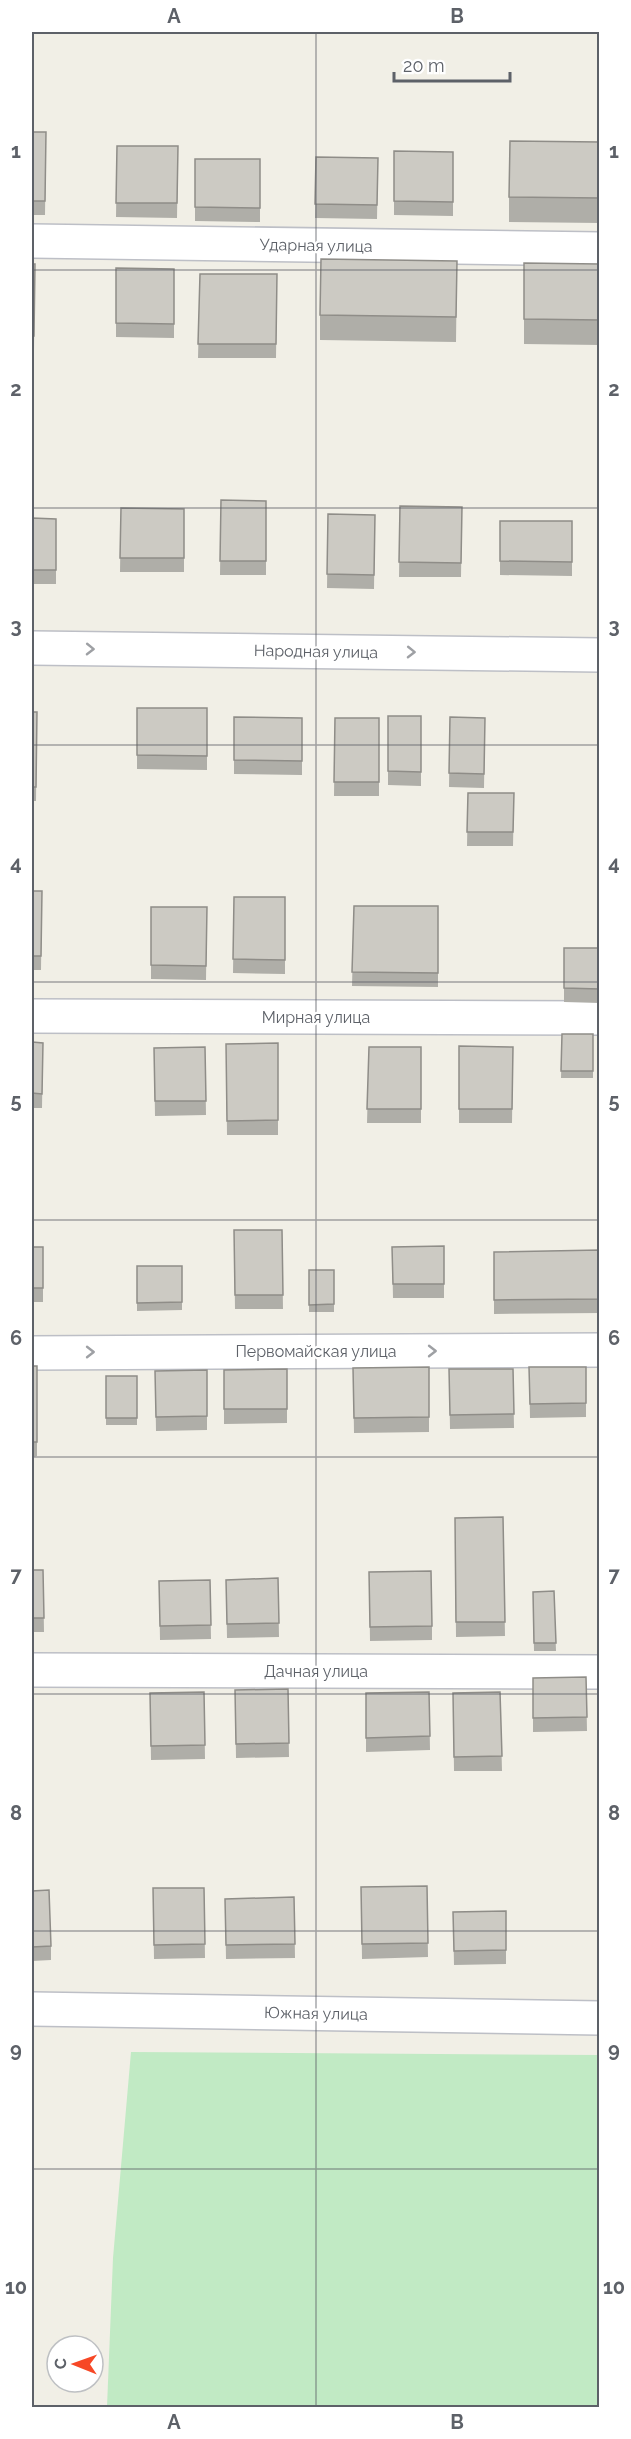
<svg xmlns="http://www.w3.org/2000/svg" width="631" height="2439" font-family="Raleway,sans-serif">
  <rect width="100%" height="100%" fill="#f1efe6"/>
  <path fill="#c1eac4" d="M131 2052 599 2055V2407H107L113 2258Z"/>
  <g fill="none" stroke-linecap="round" stroke-linejoin="round">
    <defs>
      <path id="street" d="M32 241 600 249
        M32 648 600 655
        M32 1016 600 1018
        M32 1353 600 1350
        M32 1670 600 1672
        M32 2009 600 2018"/>
    </defs>
    <use href="#street" stroke="#bdbfc6" stroke-width="36"/>
    <use href="#street" stroke="#fff" stroke-width="33"/>
  </g>
  <path fill="#afaea8" d="M32 132H46L45 215H32Z
    M600 142V223L509 222V197Z
    M117 146H178L177 218 116 217Z
    M394 151 453 152V216L394 215Z
    M316 157 378 158 377 219 315 218Z
    M195 159H260V222L195 221Z
    M457 261 456 342 320 340V315Z
    M32 264H35L34 350H32Z
    M600 264V345L524 344V319Z
    M116 268 174 269V338L116 337Z
    M200 274H277L276 358H198Z
    M221 500 266 501V575H220Z
    M400 506 462 507 461 577H399Z
    M121 508 184 509V572H120Z
    M328 514 375 515 374 589 327 588Z
    M32 518 56 519V584H32Z
    M500 521H572V576L500 575Z
    M137 708H207V770L137 769Z
    M32 712H37L36 801H32Z
    M388 716H421V786L388 785Z
    M234 717 302 718V775L234 774Z
    M450 717 485 718 484 788 449 787Z
    M335 718H379V796H334Z
    M468 793H514L513 846H467Z
    M32 891H42L41 970H32Z
    M234 897H285V974L233 973Z
    M354 906H438V987L352 986Z
    M151 907H207L206 980 151 979Z
    M564 948H600V1003L564 1002Z
    M562 1034H593V1078H561Z
    M32 1042 43 1043 42 1108H32Z
    M278 1043V1135H227L226 1044Z
    M459 1046 513 1047 512 1123H459Z
    M205 1047 206 1115 155 1116 154 1048Z
    M369 1047H421V1123H367Z
    M234 1230H282L283 1309H235Z
    M444 1246V1298H393L392 1247Z
    M32 1247H43V1302H32Z
    M600 1250V1313L494 1314V1252Z
    M137 1266H182V1310L137 1311Z
    M309 1270H334V1312H309Z
    M32 1366H37V1456L32 1457Z
    M429 1367V1432L354 1433 353 1368Z
    M529 1367H586V1417L530 1418Z
    M287 1369V1423L224 1424V1370Z
    M449 1369H513L514 1428 450 1429Z
    M207 1370V1430L156 1431 155 1371Z
    M106 1376H137V1425H106Z
    M503 1517 505 1636 456 1637 455 1518Z
    M32 1570H43L44 1632H32Z
    M369 1572 432 1626V1640L370 1641Z
    M278 1578 279 1637 227 1638 226 1580Z
    M210 1580 211 1639 160 1640 159 1581Z
    M554 1591 556 1651H534L533 1592Z
    M586 1677 587 1731 533 1732V1678Z
    M288 1689 289 1757 236 1758 235 1690Z
    M204 1692 205 1759 151 1760 150 1693Z
    M429 1692 430 1750 366 1752V1693Z
    M500 1692 502 1771H454L453 1693Z
    M32 1811 33 1842V1856H32Z
    M427 1886 428 1957 362 1959 361 1887Z
    M153 1888H204L205 1958 154 1959Z
    M32 1891 51 1946V1960L32 1961Z
    M294 1897 295 1958 226 1959 225 1899Z
    M598 1898H600V1960H598Z
    M506 1911V1964L454 1965 453 1912Z"/>
  <path fill="#cccac3" stroke="#8f8d88" stroke-width="1.5" d="M32 132H46L45 201H32Z
    M510 141 600 142V198L509 197Z
    M117 146H178L177 203H116Z
    M394 151 453 152V202L394 201Z
    M316 157 378 158 377 205 315 204Z
    M195 159H260V208L195 207Z
    M321 259 457 261 456 317 320 315Z
    M524 263 600 264V320L524 319Z
    M32 264H35L34 336H32Z
    M116 268 174 269V324L116 323Z
    M200 274H277L276 344H198Z
    M221 500 266 501V561H220Z
    M400 506 462 507 461 563 399 562Z
    M121 508 184 509V558H120Z
    M599 511H600V564H599Z
    M328 514 375 515 374 575 327 574Z
    M32 518 56 519V570H32Z
    M500 521H572V562L500 561Z
    M137 708H207V756L137 755Z
    M32 712H37L36 787H32Z
    M388 716H421V772L388 771Z
    M234 717 302 718V761L234 760Z
    M450 717 485 718 484 774 449 773Z
    M335 718H379V782H334Z
    M468 793H514L513 832H467Z
    M32 891H42L41 956H32Z
    M234 897H285V960L233 959Z
    M354 906H438V973L352 972Z
    M151 907H207L206 966 151 965Z
    M564 948H600V989L564 988Z
    M562 1034H593V1071H561Z
    M32 1042 43 1043 42 1094 32 1093Z
    M278 1043V1120L227 1121 226 1044Z
    M459 1046 513 1047 512 1109H459Z
    M205 1047 206 1101H155L154 1048Z
    M369 1047H421V1109H367Z
    M234 1230H282L283 1295H235Z
    M444 1246V1284H393L392 1247Z
    M32 1247H43V1288H32Z
    M600 1250V1299L494 1300V1252Z
    M137 1266H182V1302L137 1303Z
    M309 1270H334V1304L309 1305Z
    M32 1366H37V1442H32Z
    M429 1367V1417L354 1418 353 1368Z
    M529 1367H586V1403L530 1404Z
    M287 1369V1409H224V1370Z
    M449 1369H513L514 1414 450 1415Z
    M207 1370V1416L156 1417 155 1371Z
    M106 1376H137V1418H106Z
    M503 1517 505 1622H456L455 1518Z
    M32 1570H43L44 1618H32Z
    M431 1571 432 1626 370 1627 369 1572Z
    M278 1578 279 1623 227 1624 226 1580Z
    M210 1580 211 1625 160 1626 159 1581Z
    M554 1591 556 1643H534L533 1592Z
    M586 1677 587 1717 533 1718V1678Z
    M288 1689 289 1743 236 1744 235 1690Z
    M204 1692 205 1745 151 1746 150 1693Z
    M429 1692 430 1736 366 1738V1693Z
    M500 1692 502 1756 454 1757 453 1693Z
    M427 1886 428 1943 362 1944 361 1887Z
    M153 1888H204L205 1944 154 1945Z
    M49 1890 51 1946 32 1947V1891Z
    M294 1897 295 1944 226 1945 225 1899Z
    M598 1898H600V1946H598Z
    M506 1911V1950L454 1951 453 1912Z"/>
  <defs><path id="oneway-chevron" d="M-2-3.5L2.5 0L-2 3.5" fill="none" stroke-width="1.6" stroke-linecap="round" stroke-linejoin="round" transform="scale(1.5)"/></defs>
  <g stroke="#9ea0a4">
    <use href="#oneway-chevron" transform="translate(90 649) rotate(1)"/>
    <use href="#oneway-chevron" transform="translate(411 652) rotate(1)"/>
    <use href="#oneway-chevron" transform="translate(432 1351)"/>
    <use href="#oneway-chevron" transform="translate(90 1352)"/>
  </g>
  <path fill="none" stroke="#5d6168" stroke-width="1.5" stroke-opacity="0.55" d="M316 32V2408M32 270H600M32 508H600M32 745H600M32 982H600M32 1220H600M32 1457H600M32 1694H600M32 1931H600M32 2169H600"/>
  <g text-anchor="middle" stroke-width="4.5" stroke-linejoin="round" paint-order="stroke">
    <g font-size="16" fill="#5d6168" stroke="#fff">
      <text transform="translate(316 245) rotate(1)" y="6">Ударная улица</text>
      <text transform="translate(316 651) rotate(1)" y="6">Народная улица</text>
      <text x="316" y="1023">Мирная улица</text>
      <text x="316" y="1357">Первомайская улица</text>
      <text x="316" y="1677">Дачная улица</text>
      <text transform="translate(316 2013) rotate(1)" y="6">Южная улица</text>
    </g>
  </g>
  <rect width="631" height="2439" fill="none" stroke="#ffffff" stroke-width="66"/>
  <g transform="translate(75 2364) rotate(271)"><circle r="28" fill="#ffffff" stroke="#bec0c3" stroke-width="1.5"/>
  <path d="M0-4.5L10 22L0 15L-10 22Z" fill="#f74826"/>
  <text y="-9" font-size="16" font-weight="bold" text-anchor="middle" fill="#5d6168">С</text>
  </g>
  <path d="M394 72v9h116v-9" fill="none" stroke="#5d6168" stroke-width="3"/>
  <text x="403" y="72" font-size="18" fill="#5d6168" stroke="#ffffff" stroke-width="4.5" paint-order="stroke">20 m</text>
  <rect x="33" y="33" width="565" height="2373" fill="none" stroke="#5d6168" stroke-width="2"/>
  <g font-size="20" text-anchor="middle" font-weight="bold" fill="#5d6168">
    <text x="174" y="23">A</text>
    <text x="457" y="23">B</text>
    <text x="16" y="158">1</text>
    <text x="614" y="158">1</text>
    <text x="16" y="396">2</text>
    <text x="614" y="396">2</text>
    <text x="16" y="633">3</text>
    <text x="614" y="633">3</text>
    <text x="16" y="870">4</text>
    <text x="614" y="870">4</text>
    <text x="16" y="1108">5</text>
    <text x="614" y="1108">5</text>
    <text x="16" y="1345">6</text>
    <text x="614" y="1345">6</text>
    <text x="16" y="1582">7</text>
    <text x="614" y="1582">7</text>
    <text x="16" y="1820">8</text>
    <text x="614" y="1820">8</text>
    <text x="16" y="2057">9</text>
    <text x="614" y="2057">9</text>
    <text x="16" y="2294">10</text>
    <text x="614" y="2294">10</text>
    <text x="174" y="2429">A</text>
    <text x="457" y="2429">B</text>
  </g>
</svg>
